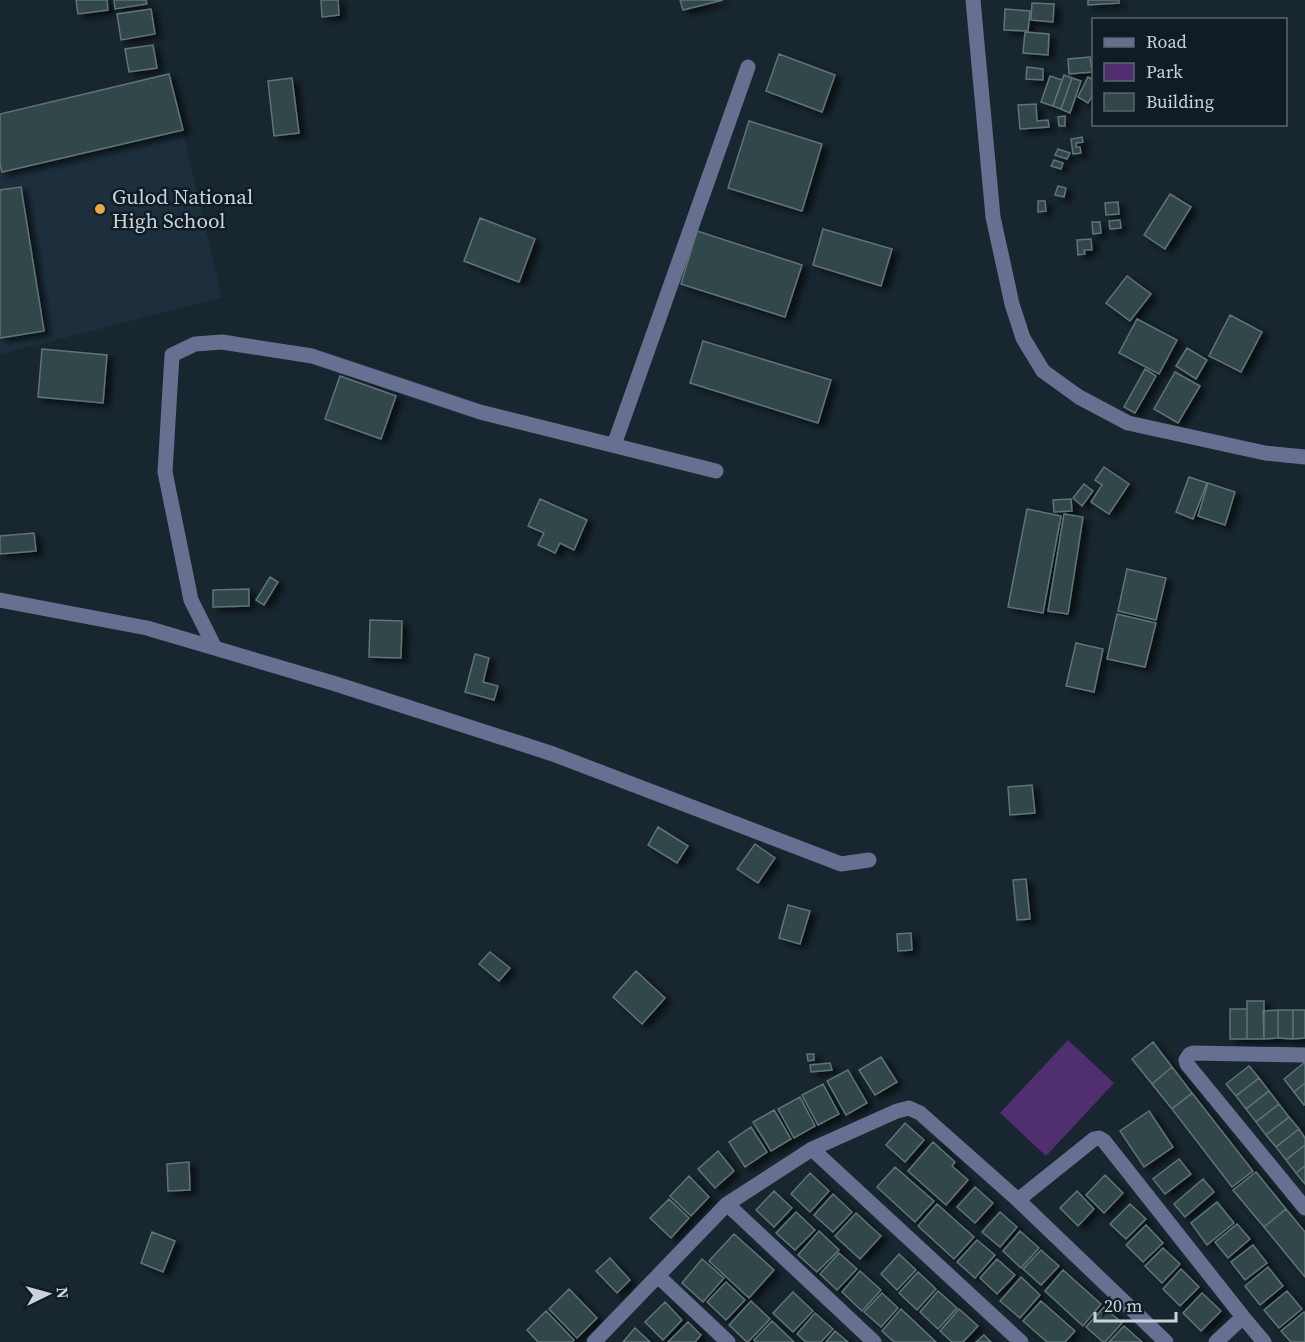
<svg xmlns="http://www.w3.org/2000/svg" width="1305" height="1342" font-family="'Source Serif 4',serif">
  <defs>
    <filter id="shadow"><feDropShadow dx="6" dy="4" stdDeviation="3" flood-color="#0009"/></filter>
  </defs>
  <rect width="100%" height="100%" fill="#18262f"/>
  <path fill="#1d2f3d" d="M169 74 222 298 0 354V119Z"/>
  <path fill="#502e6f" d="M1068 1040 1114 1083 1046 1156 1000 1113Z"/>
  <path fill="#32464a" stroke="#5e7477" stroke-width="1.5" filter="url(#shadow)" d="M76 0H107L108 10 78 14Z
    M114 0H146L147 4 115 9Z
    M321 0H338L339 15 322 17Z
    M680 0H723L683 10Z
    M1088 0H1119V3L1088 5Z
    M1032 3 1054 4 1053 22 1031 20Z
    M151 9 155 34 121 40 117 14Z
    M1005 9 1030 11 1028 31 1004 30Z
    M1025 32 1049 34 1048 55 1023 53Z
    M153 45 157 68 129 72 125 49Z
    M779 54 835 75 822 112 766 91Z
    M1090 57 1092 72 1069 74 1068 59Z
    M1027 67 1043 69V80L1026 79Z
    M169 74 183 130 2 172 0 164V114Z
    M1064 75 1072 78 1061 109 1053 106Z
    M1050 76 1062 80 1053 106 1041 102Z
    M1088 77 1094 80V92L1088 103 1078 97Z
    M292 78 299 133 274 136 268 81Z
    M1072 78 1081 81 1070 113 1061 109Z
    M1036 104 1037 121 1048 120 1049 127 1020 129 1018 105Z
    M1065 116V126H1059L1058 117Z
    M749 121 822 144 802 211 728 188Z
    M1082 137 1083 142 1076 143V147H1080L1081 153 1073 154 1071 139Z
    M1058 149 1070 153 1067 159 1055 155Z
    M1054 160 1063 163 1061 169 1051 166Z
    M1058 186 1066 188 1064 197 1055 195Z
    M21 187 44 331 0 338V190Z
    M1170 194 1191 207 1165 249 1144 235Z
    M1038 201H1045L1046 211 1038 212Z
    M1118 202 1119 214 1106 215 1105 203Z
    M480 218 535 239 519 282 464 261Z
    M1120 220 1121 228 1110 229 1109 221Z
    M1092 222H1100L1101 233 1093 234Z
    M823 229 892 249 881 286 813 265Z
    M697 231 802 265 785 317 681 284Z
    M1091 239 1092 250H1084L1085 254 1078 255 1077 240Z
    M1127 276 1151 294 1130 321 1106 303Z
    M1230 315 1262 332 1241 372 1209 356Z
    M1137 319 1177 340 1159 374 1119 353Z
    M703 341 831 380 818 423 690 383Z
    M1187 348 1207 360 1196 379 1176 366Z
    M42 349 107 355 103 403 38 397Z
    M1145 369 1156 376 1135 413 1124 407Z
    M1175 372 1200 386 1178 423 1154 409Z
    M340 376 396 396 381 439 325 419Z
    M1104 467 1129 484 1109 514 1091 502 1102 485 1095 480Z
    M1189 477 1207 483 1193 519 1176 512Z
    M1208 483 1235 492 1225 525 1198 516Z
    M1084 484 1093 491 1082 506 1073 498Z
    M540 499 587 520 574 550 560 543 555 553 538 545 544 533 528 526Z
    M1071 499 1072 511 1054 512 1053 500Z
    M1027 509 1061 516 1043 613 1008 607Z
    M1064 514 1083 517 1068 614 1048 611Z
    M34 533 36 551 0 554V536Z
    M1127 569 1166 578 1156 620 1118 611Z
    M270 577 278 582 264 605 256 600Z
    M249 589V606L213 607V590Z
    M1117 614 1156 623 1145 667 1107 659Z
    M370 620 402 621 401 658 369 657Z
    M1076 643 1103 649 1094 692 1066 686Z
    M475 654 489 658 483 682 498 686 494 700 465 692Z
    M1032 785 1035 813 1010 815 1008 787Z
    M658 827 688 846 677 863 648 845Z
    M755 844 775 858 758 883 737 869Z
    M1026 879 1030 919 1017 920 1013 880Z
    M788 905 810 911 800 944 779 938Z
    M911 933 912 950 898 951 897 934Z
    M490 952 510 968 499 981 479 964Z
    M636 971 665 998 642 1024 613 997Z
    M1247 1001H1264V1039H1247Z
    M1230 1009H1247V1039H1230Z
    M1278 1010H1293V1039L1278 1038Z
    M1278 1010V1038L1264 1039 1263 1011Z
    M1293 1010H1305V1038L1293 1039Z
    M1153 1042 1172 1067 1152 1084 1132 1059Z
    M807 1054H814V1060L808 1061Z
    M881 1057 897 1082 875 1095 859 1070Z
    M1305 1062V1083L1294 1092 1284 1079Z
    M830 1063 832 1070 811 1072 810 1065Z
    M1249 1066 1259 1078 1236 1096 1226 1084Z
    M1172 1067 1192 1093 1172 1109 1152 1084Z
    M848 1070 867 1103 846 1115 827 1081Z
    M1259 1078 1269 1091 1246 1109 1236 1096Z
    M1305 1083V1104L1304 1105 1294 1092Z
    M823 1084 839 1114 818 1125 802 1095Z
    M1269 1091 1279 1104 1256 1122 1246 1109Z
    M1192 1093 1253 1171 1232 1187 1172 1109Z
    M800 1097 815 1126 794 1138 778 1109Z
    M1279 1104 1289 1117 1266 1135 1256 1122Z
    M774 1110 791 1139 771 1151 753 1122Z
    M1149 1111 1173 1147 1144 1167 1120 1131Z
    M1289 1117 1299 1129 1276 1147 1266 1135Z
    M905 1123 924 1140 905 1162 886 1145Z
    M751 1127 767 1152 745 1167 729 1142Z
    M1299 1129 1305 1138V1145L1286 1160 1276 1147Z
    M933 1142 955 1162 952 1166 968 1180 946 1205 908 1171Z
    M1305 1145V1166L1296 1173 1286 1160Z
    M718 1151 734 1171 715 1188 698 1169Z
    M1179 1159 1191 1174 1165 1194 1153 1179Z
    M189 1162 190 1190 168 1191 167 1164Z
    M1305 1166V1184L1296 1173Z
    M895 1167 934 1201 915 1222 877 1187Z
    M1256 1172 1286 1209 1264 1227 1233 1190Z
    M810 1173 829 1191 810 1212 791 1194Z
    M1105 1175 1123 1193 1104 1213 1086 1195Z
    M689 1176 709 1197 691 1216 670 1196Z
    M1203 1179 1214 1192 1185 1217 1174 1204Z
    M975 1187 993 1203 975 1223 957 1207Z
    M774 1191 792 1208 774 1227 756 1210Z
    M1077 1191 1094 1209 1078 1226 1060 1208Z
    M833 1194 852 1212 833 1232 814 1215Z
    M669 1199 689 1218 671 1238 650 1218Z
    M1217 1202 1234 1223 1207 1245 1191 1223Z
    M937 1204 974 1237 954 1259 918 1226Z
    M1130 1204 1146 1219 1126 1239 1110 1224Z
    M1286 1209 1305 1232V1277L1264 1227Z
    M796 1212 815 1230 795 1250 776 1233Z
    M1000 1212 1017 1227 1000 1247 982 1232Z
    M856 1213 881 1236 860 1259 835 1236Z
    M1237 1224 1250 1239 1228 1258 1215 1242Z
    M1146 1225 1163 1243 1143 1262 1126 1245Z
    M819 1231 839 1250 817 1272 798 1255Z
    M1020 1231 1039 1248 1021 1268 1003 1251Z
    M152 1232 175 1241 163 1272 141 1263Z
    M734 1234 774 1270 749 1298 709 1261Z
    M977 1240 995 1255 975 1278 957 1262Z
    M1253 1245 1267 1263 1245 1280 1231 1262Z
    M1163 1248 1180 1264 1162 1283 1145 1266Z
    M1041 1250 1059 1266 1041 1285 1023 1269Z
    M839 1253 857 1269 837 1290 820 1274Z
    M899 1254 916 1270 897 1290 881 1274Z
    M610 1258 630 1280 617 1293 596 1271Z
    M702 1259 724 1278 703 1302 682 1283Z
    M997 1259 1015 1275 997 1294 980 1278Z
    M1268 1267 1283 1286 1260 1305 1245 1286Z
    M1181 1269 1199 1287 1180 1306 1163 1289Z
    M1063 1270 1101 1304 1083 1326 1045 1291Z
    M860 1271 881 1290 862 1311 842 1292Z
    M918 1272 936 1289 917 1310 899 1293Z
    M1021 1277 1040 1295 1020 1318 1000 1301Z
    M726 1282 745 1300 726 1320 707 1302Z
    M569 1289 597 1318 577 1338 549 1309Z
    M938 1291 957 1308 938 1329 920 1312Z
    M1287 1291 1302 1309 1279 1328 1264 1310Z
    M793 1292 813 1311 793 1332 773 1313Z
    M882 1293 898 1308 881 1327 864 1312Z
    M1202 1293 1221 1311 1201 1331 1183 1313Z
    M751 1301 770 1319 748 1342H747L729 1325Z
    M1041 1301 1075 1331 1065 1342H1047L1023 1321Z
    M665 1302 682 1320 663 1340 645 1322Z
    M1104 1307 1122 1323 1105 1342H1103L1086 1327Z
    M901 1309 936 1342H894L882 1331Z
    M959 1309 978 1326 963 1342H952L940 1331Z
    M546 1311 574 1340 572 1342H538L527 1330Z
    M1304 1312 1305 1314V1342H1291L1281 1331Z
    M815 1313 833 1329 821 1342H806L797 1334Z
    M772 1321 794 1342H756L754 1340Z
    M688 1322 701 1335 695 1342H668Z
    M1124 1326 1142 1342H1109Z
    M635 1328 650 1342H623Z
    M835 1331 848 1342H826Z
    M984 1335 991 1342H976Z"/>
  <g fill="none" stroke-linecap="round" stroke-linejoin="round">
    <path stroke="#677091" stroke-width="15" d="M973 0 993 217 1012 304 1023 338 1043 371 1079 397 1128 423 1265 453 1305 457
      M614 445 748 67
      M0 600 147 628 336 684 553 754 841 864 869 860
      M215 648 191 600 165 472 172 355 195 344 222 342 312 356 480 412 716 471
      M1305 1055 1193 1053 1190 1054 1186 1060 1187 1064 1305 1208
      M812 1149 1021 1342
      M1018 1200 1094 1139 1099 1138 1104 1141 1243 1317 1264 1342
      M727 1204 874 1342
      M658 1276 728 1342
      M594 1342 727 1204 812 1149 897 1111 909 1108 920 1113 1018 1200 1166 1342
      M1216 1342 1243 1317"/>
  </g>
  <circle fill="#eaaa39" stroke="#0f1c25" stroke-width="2" cx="100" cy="209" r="6"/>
  <g text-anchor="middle" stroke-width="5" stroke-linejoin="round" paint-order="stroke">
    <g font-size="21" fill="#cbd3da" stroke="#0f1c25" text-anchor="start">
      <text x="112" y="204">Gulod National<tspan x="112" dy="24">High School</tspan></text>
    </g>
  </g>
  <rect x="1092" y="18" width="195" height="108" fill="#0f1c25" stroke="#5a656d" stroke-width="1.5"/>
  <rect x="1104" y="38" width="30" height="9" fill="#677091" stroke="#5a656d" stroke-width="1.5"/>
  <text x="1146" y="48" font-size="18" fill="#cbd3da">Road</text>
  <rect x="1104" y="63" width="30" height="18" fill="#502e6f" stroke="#5a656d" stroke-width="1.5"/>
  <text x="1146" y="78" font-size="18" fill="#cbd3da">Park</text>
  <rect x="1104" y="93" width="30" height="18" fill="#32464a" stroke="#5a656d" stroke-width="1.5"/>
  <text x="1146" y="108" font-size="18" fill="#cbd3da">Building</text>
  <g transform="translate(48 1294) rotate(85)" stroke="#0f1c25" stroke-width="4.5" paint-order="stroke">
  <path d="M0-4.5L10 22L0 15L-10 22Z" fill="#cbd3da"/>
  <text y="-9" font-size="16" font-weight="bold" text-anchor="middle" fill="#cbd3da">N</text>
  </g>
  <path d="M1095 1312v9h81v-9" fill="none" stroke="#cbd3da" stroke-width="3"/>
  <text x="1104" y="1312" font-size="18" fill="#cbd3da" stroke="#0f1c25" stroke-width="4.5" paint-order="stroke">20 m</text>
</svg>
